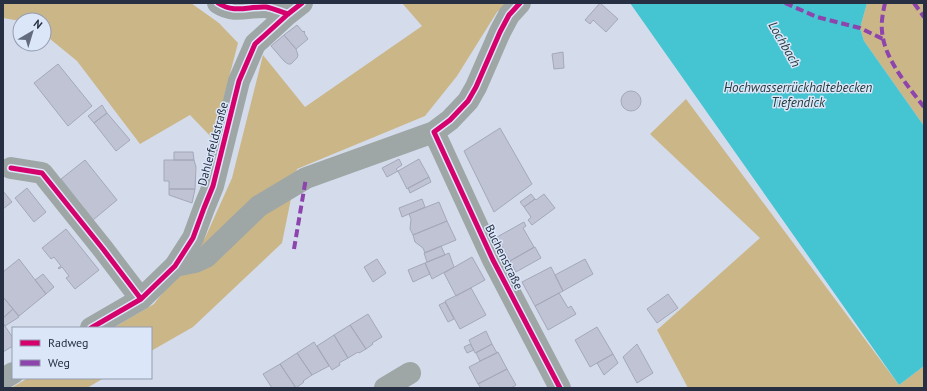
<svg xmlns="http://www.w3.org/2000/svg" width="927" height="391" font-family="'PT Sans',sans-serif">
  <rect width="100%" height="100%" fill="#d4dcec"/>
  <path fill="#cbb688" d="M3 3H191L219 23 238 43 213 139 190 115 140 144 77 61 44 34V20H20V21L3 18Z
    M402 3H507L497 12 457 76 425 116 297 169 282 243 193 327 151 351V328H113L154 304 205 238 232 178 263 55 305 107 422 26Z
    M867 3H924V126L864 41 860 28Z
    M686 99 899 385 924 366V388H688L657 330 760 238 650 134Z
    M28 378H104L87 388H11Z"/>
  <path fill="#45c4d1" d="M630 3H867L860 28 864 41 924 126V366L899 385Z"/>
  <path fill="#bfc3d4" stroke="#a4a8b8" d="M600 3 618 19 606 32 593 20 590 24 585 20Z
    M297 25 303 32 304 31 305 32 304 33 308 39 296 49 284 35Z
    M284 35 296 49 298 55 297 58 291 64H288L284 61 271 46Z
    M563 52 564 68 554 69 552 54Z
    M58 64 92 106 68 126 34 83Z
    M621 101a10 10 0 1 1 20 0a10 10 0 1 1-20 0Z
    M102 105 107 113 94 123 88 116Z
    M107 113 130 140 116 151 94 123Z
    M500 128 532 184 494 212 464 151Z
    M174 152H193L194 160H174Z
    M399 159 402 165 396 169 398 171 387 177 382 168Z
    M419 159 429 177 407 189 398 171Z
    M85 160 117 200 93 220 61 179Z
    M164 160H194L196 167 195 189H169V181H164Z
    M429 177 431 182 410 193 408 188Z
    M27 188 46 212 34 222 15 198Z
    M169 189H195L192 203 169 195Z
    M3 191 12 202 3 209Z
    M531 194 535 199 524 207 520 202Z
    M544 194 555 208 532 225 528 220 531 217 524 207 535 199 536 200Z
    M422 199 425 207 402 217 399 208Z
    M439 202 447 221 413 235 410 229 411 219 409 214Z
    M447 221 456 240 425 253 423 248 415 242 413 235Z
    M524 222 526 226 523 228 534 247 510 261 497 237Z
    M66 229 99 270 75 289 66 278 69 276 62 267 59 269 58 268 61 266 54 257 51 259 42 248Z
    M441 246 445 255 427 262 424 253Z
    M535 247 541 258 516 272 510 261Z
    M449 253 454 267 432 279 425 263Z
    M472 257 485 280 456 296 444 273Z
    M19 259 46 294 19 316 3 297V272Z
    M377 259 386 273 373 282 364 267Z
    M585 259 593 274 563 291 555 275Z
    M425 263 430 274 413 282 408 270Z
    M551 267 563 291 535 306 522 282Z
    M43 274 54 287 46 294 35 280Z
    M471 288 486 315 460 329 445 301Z
    M559 293 568 308 571 306 576 314 548 330 535 306Z
    M668 294 678 308 657 323 647 309Z
    M3 297 13 309 3 318Z
    M445 302 454 319 448 322 439 305Z
    M13 309 19 317 5 326 3 323V318Z
    M368 314 382 337 372 343 373 344 366 349 350 325Z
    M3 323 13 338V346L3 352Z
    M350 325 366 349 359 353 358 352 348 358 334 335Z
    M597 327 613 354 590 367 575 340Z
    M486 331 492 344 475 353 469 340Z
    M334 335 348 358 339 363 340 365 332 370 317 346Z
    M314 342 329 366 312 375 297 353Z
    M470 344 474 350 467 353 464 347Z
    M492 344 497 353 480 361 476 353Z
    M637 344 653 373 637 383 623 357Z
    M498 352 507 369 478 384 469 367Z
    M297 353 312 375 303 381 304 382 296 388 280 364Z
    M613 354 618 363 604 375 597 363Z
    M280 364 296 388H272L263 374Z
    M507 369 516 385 511 388H481L478 384Z"/>
  <g fill="none" stroke-linecap="round" stroke-linejoin="round">
    <path stroke="#9ea7a6" stroke-width="22" d="M218 3C235 14 248 6 266 7 273 8 281 12 288 14
      M434 132 493 260 560 388
      M11 168 42 173 103 249 141 299
      M175 266 195 262 206 257 259 206 306 178 434 132 450 120 468 101 476 87 500 32 509 15 520 3
      M91 328 141 299 175 266 193 238 204 208 213 186 239 81 255 44 265 35 288 14 302 3
      M3 379 13 373
      M385 388 410 373"/>
    <path stroke="#8e44ad" stroke-width="4" stroke-dasharray="8 4" stroke-linecap="butt" d="M785 3 817 17 860 28 883 39
      M885 3C883 12 881 22 882 31 884 59 908 86 924 107
      M914 3 924 17
      M294 249 306 178"/>
    <defs>
      <path id="cycleway" d="M218 3C235 14 248 6 266 7 273 8 281 12 288 14
        M520 3 509 15 500 32 476 87 468 101 450 120 434 132 493 260 560 388
        M11 168 42 173 103 249 141 299
        M91 328 141 299 175 266 193 238 204 208 213 186 239 81 255 44 265 35 288 14 302 3"/>
    </defs>
    <use href="#cycleway" stroke="#dce6f9" stroke-width="8"/>
    <use href="#cycleway" stroke="#d6006c" stroke-width="5"/>
  </g>
  <g text-anchor="middle" stroke-width="3" stroke-linejoin="round" paint-order="stroke">
    <g font-size="12" fill="#263042" stroke="#dce6f9">
      <text transform="translate(213 144) rotate(-75)" y="4">Dahlerfeldstraße</text>
      <text transform="translate(504 257) rotate(64)" y="4">Buchenstraße</text>
    </g>
    <g font-size="13" font-style="italic" fill="#243c3e" stroke="#dce6f9">
      <text transform="translate(785 44) rotate(60)" y="5">Lochbach</text>
      <text x="798" y="92">Hochwasserrückhaltebecken<tspan x="798" dy="15">Tiefendick</tspan></text>
    </g>
  </g>
  <rect width="927" height="391" fill="none" stroke="#263042" stroke-width="8"/>
  <rect x="12" y="327" width="140" height="52" fill="#dce6f9" stroke="#939db0"/>
  <rect x="20" y="340" width="20" height="6" fill="#d6006c" stroke="#939db0"/>
  <text x="48" y="347" font-size="12" fill="#263042">Radweg</text>
  <rect x="20" y="360" width="20" height="6" fill="#8e44ad" stroke="#939db0"/>
  <text x="48" y="367" font-size="12" fill="#263042">Weg</text>
  <g transform="translate(32 32) rotate(38)"><circle r="19" fill="#dce6f9" stroke="#939db0"/>
  <path d="M0-3L7 15L0 10L-7 15Z" fill="#636c7e"/>
  <text y="-6" font-size="11" font-weight="bold" text-anchor="middle" fill="#263042">N</text>
  </g>
</svg>
